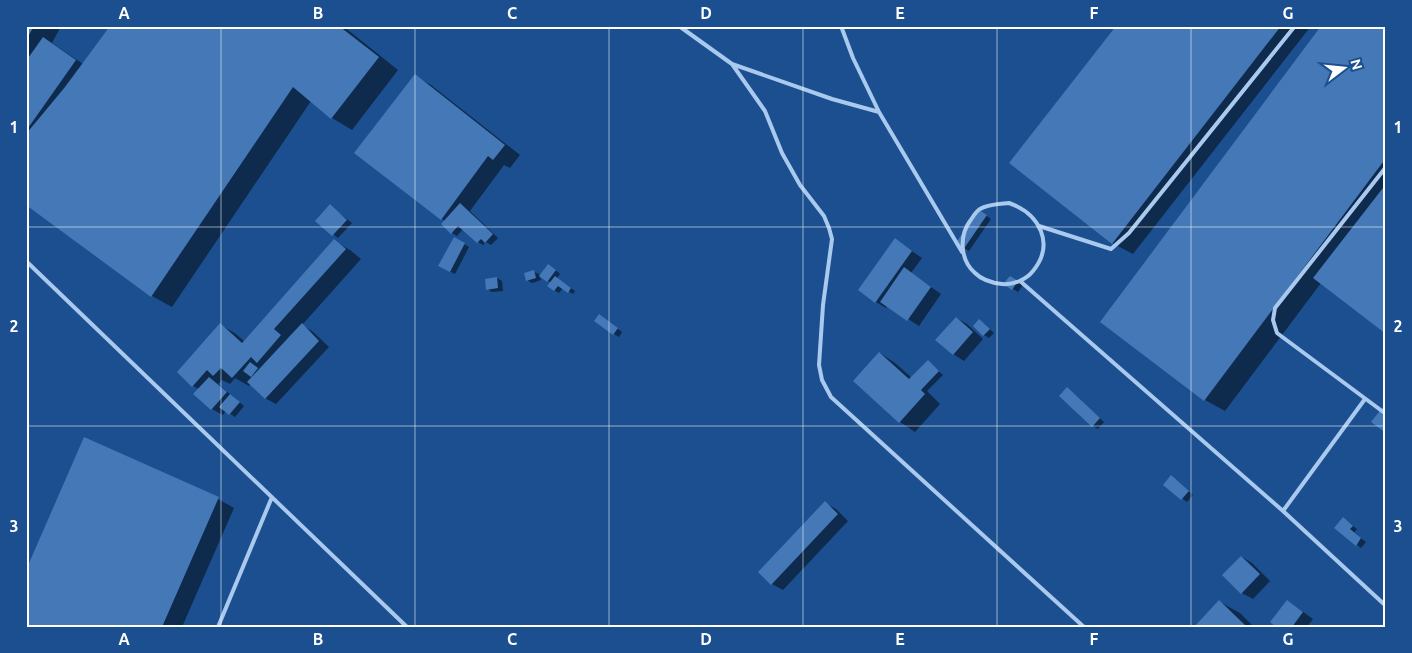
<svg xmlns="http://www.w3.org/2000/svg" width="1412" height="653" font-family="Ubuntu,sans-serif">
  <rect width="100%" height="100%" fill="#1b4f8f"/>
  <path fill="#0007" d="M26 26H61L52 43 83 64 112 26H343L398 70 352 130 332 118 311 101 172 307 152 296 26 204Z
    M1117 26H1311L1133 254 1112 243Z
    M1386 26V333L1321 283 1225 411 1205 400Z
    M415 76 431 85 520 155 510 168 504 165 470 211 498 238 491 245 486 242 483 245 478 242 463 229 457 236 452 233 445 221 442 219Z
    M330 206 352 223 338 238 317 221Z
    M984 214 991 219 969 251 964 248Z
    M454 238 469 247 455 274 440 266Z
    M895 240 922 258 911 273 941 294 919 326 888 306 886 308 876 302Z
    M334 241 350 250 361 259 302 325 312 331 329 347 276 404 265 398 251 384 249 386 235 378 230 384 222 380 218 384 244 406 235 417 226 411 223 415 212 409 195 394 199 389 193 386 221 325 236 334 244 341Z
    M553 268 560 274 557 278 575 291 573 294 563 288 559 293 554 290 551 283 541 275Z
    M534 272 539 274 541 280 532 283 527 280Z
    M497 278 502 281 503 291 492 292 487 289Z
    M1015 280 1023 285 1018 292 1005 284Z
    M956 318 967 324 983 339 964 361 953 354Z
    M605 319 622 332 619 337 614 334Z
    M984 324 994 333 989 338 984 335Z
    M880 353 895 363 912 378 928 362 943 375 927 391 940 404 915 432 900 422 855 381Z
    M1067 389 1104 422 1098 429 1093 426Z
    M1176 480 1193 495 1187 502 1165 485Z
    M218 499 234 508 182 627H26Z
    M825 503 836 509 848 521 783 590 772 584 760 572Z
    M1348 522 1357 529 1354 533 1366 542 1361 548 1336 528Z
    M1242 557 1252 563 1270 581 1253 599 1242 593Z
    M1288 601 1313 619 1307 627H1278Z
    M1220 602 1240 613 1254 627H1196Z"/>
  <path fill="#4478b7" d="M26 26H34L26 40Z
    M110 26H339L379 57 331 119 293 87 151 297 26 205V134L65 87Z
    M1116 26H1281L1112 244 1009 163Z
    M1321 26H1386V158L1204 401 1100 322Z
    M43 37 76 60 26 131V61Z
    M415 74 505 145 493 160 488 156 441 220 354 153Z
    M1386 184V334L1313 278Z
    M460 203 493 234 485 243 481 239 477 243 458 226 451 234 441 224Z
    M330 204 347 220 332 236 315 221Z
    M979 210 987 215 963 250 955 244Z
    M454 237 465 243 450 272 438 266Z
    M895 238 912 251 875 303 858 290Z
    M334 239 346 249 274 329 281 335 257 363 251 357 232 378 221 368 213 376 207 370 192 387 177 372 220 323 242 343Z
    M548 264 556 270 547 282 539 276Z
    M904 267 931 287 907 321 880 302Z
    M534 270 536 278 526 281 524 273Z
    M555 276 571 288 568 293 558 286 554 291 547 286Z
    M1010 276 1018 281 1012 290 1003 284Z
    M497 277 498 288 486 290 485 279Z
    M599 314 618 328 613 335 594 321Z
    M956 317 973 332 953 355 935 340Z
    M979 319 990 329 983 336 973 326Z
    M302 323 319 341 265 399 247 382Z
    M879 352 909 379 928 360 939 371 921 390 925 394 899 423 853 381Z
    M250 362 258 368 251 377 243 371Z
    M209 377 227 392 211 410 193 394Z
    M1067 387 1100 418 1092 427 1059 396Z
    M230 394 240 402 229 415 219 407Z
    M1386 403V433L1371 422Z
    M84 437 219 497 162 627H26V570Z
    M1171 475 1189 491 1181 500 1163 485Z
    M825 501 838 514 771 585 758 572Z
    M1343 517 1353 526 1350 529 1361 538 1356 546 1334 528Z
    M1241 556 1260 574 1241 594 1222 575Z
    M1219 600 1247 627H1194Z
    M1287 600 1303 612 1292 627H1276L1270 622Z"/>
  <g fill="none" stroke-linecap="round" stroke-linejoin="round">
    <path stroke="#a9c9ee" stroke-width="4" d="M679 26 732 64 832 99 879 112 853 58 841 26
      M732 64 765 111 782 153 800 185 824 216 829 228 832 239 823 305 819 365 822 380 831 397 1084 627
      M879 112 962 252
      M1386 167 1275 308 1273 320 1277 333 1386 414
      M1009 203C1040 214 1055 244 1033 271 1026 280 1013 285 1002 284 993 283 982 280 975 273 960 260 959 236 970 221 973 217 976 211 980 209 988 204 1000 204 1009 203Z
      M1039 226 1111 249 1129 233 1295 26
      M26 261 407 627
      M1020 281 1283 511 1386 606
      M1283 511 1365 399
      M218 627 272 497"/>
  </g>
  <path fill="none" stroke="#fff" stroke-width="1" stroke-opacity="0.55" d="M221 26V627M415 26V627M609 26V627M803 26V627M997 26V627M1191 26V627M26 227H1386M26 426H1386"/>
  <rect width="1412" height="653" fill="none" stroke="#1b4f8f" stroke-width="55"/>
  <g transform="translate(1344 68) rotate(74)" stroke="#1b4f8f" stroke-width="4" paint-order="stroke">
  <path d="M0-4L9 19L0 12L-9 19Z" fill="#ffffff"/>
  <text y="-8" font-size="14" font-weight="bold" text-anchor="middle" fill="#ffffff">N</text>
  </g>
  <rect x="28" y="28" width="1356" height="598" fill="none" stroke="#fff" stroke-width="2"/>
  <g font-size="16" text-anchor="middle" font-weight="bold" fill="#fff">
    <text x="124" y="19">A</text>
    <text x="318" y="19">B</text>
    <text x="512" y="19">C</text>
    <text x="706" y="19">D</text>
    <text x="900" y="19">E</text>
    <text x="1094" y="19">F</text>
    <text x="1288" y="19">G</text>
    <text x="14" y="133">1</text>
    <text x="1398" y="133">1</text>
    <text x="14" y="332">2</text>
    <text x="1398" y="332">2</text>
    <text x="14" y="532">3</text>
    <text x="1398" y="532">3</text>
    <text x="124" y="645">A</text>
    <text x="318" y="645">B</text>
    <text x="512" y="645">C</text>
    <text x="706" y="645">D</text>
    <text x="900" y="645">E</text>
    <text x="1094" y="645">F</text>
    <text x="1288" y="645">G</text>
  </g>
</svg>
